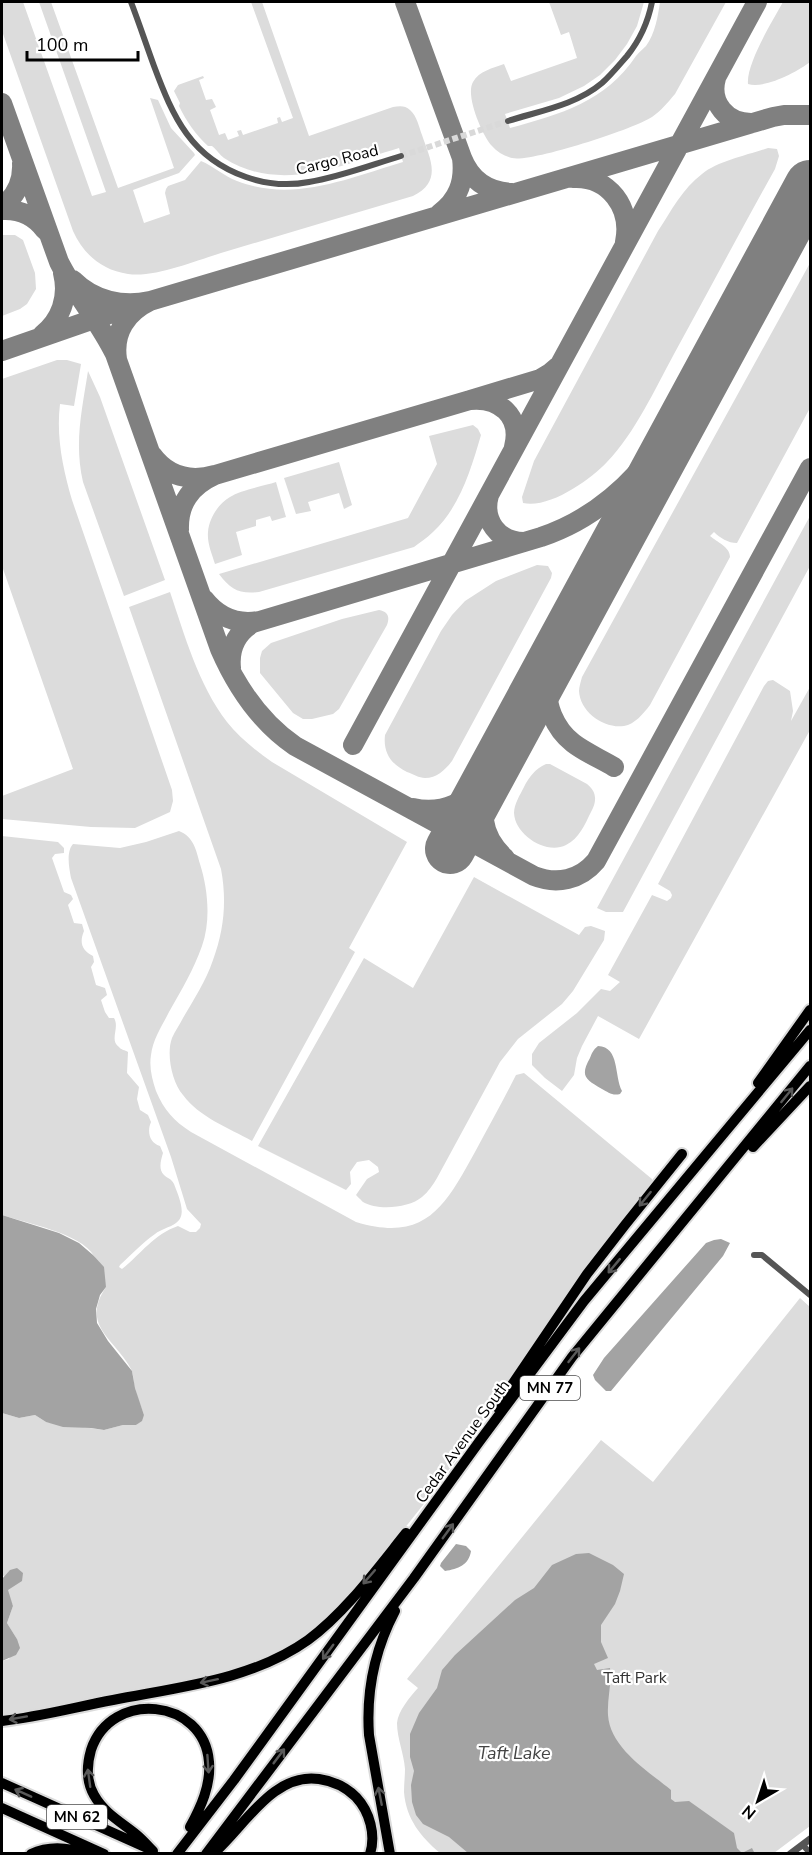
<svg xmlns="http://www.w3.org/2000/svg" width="812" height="1855" font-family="'Nunito Sans',sans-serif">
  <rect width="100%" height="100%" fill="#fff"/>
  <path fill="#dcdcdc" d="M2 2H23L92 196 106 192 39 2H51L118 188 174 168 150 98 158 100 171 128 194 153 195 155 179 173 133 190 144 223 170 214 165 193 166 189 168 186 185 180 201 161C213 166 224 176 237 181 293 203 349 178 403 162L399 148C342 165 280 194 224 158 219 154 218 151 212 146H208C196 135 186 121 179 106L180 103 174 91 178 85 203 76 204 78 199 80 206 100 212 99 216 107 210 110 219 135 225 133 228 140 239 136 237 131 241 130 243 135 278 123 277 118 280 117 282 122 293 118 251 2H262L309 136 393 107C399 106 405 105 410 110 417 116 419 127 422 135 430 159 443 181 413 196 349 215 285 234 221 253 195 261 154 278 128 274 102 270 84 255 73 231L2 31Z
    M549 2H644L637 26 627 44 615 60 600 75 584 86 559 98 505 114 510 128C561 114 605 102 636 56 639 52 643 49 646 46 655 34 658 16 660 2H726L675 94C668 102 661 111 652 117 634 129 530 163 512 158 504 156 497 152 492 146 482 135 465 95 473 82 479 71 493 68 504 64L511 81 577 58 569 32 561 35Z
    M783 2H810V62C797 72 765 89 748 84 746 64 773 20 783 2Z
    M768 148 777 149 779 156 775 169C741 230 708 292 674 354 655 389 635 433 607 462 590 480 549 509 523 503L522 497 534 461 658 231C671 211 683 188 702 174 718 161 748 155 768 148Z
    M2 235H15L23 240 35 273 36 289 27 304 20 309 2 316Z
    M810 263V408L737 543C728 543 720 538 714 532L710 536C717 542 730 547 730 557L650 705C643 714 635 724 624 726 604 729 580 712 579 691 579 687 581 681 582 677Z
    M57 360H67L81 364 74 406 60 404C56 437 63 469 72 500L172 790 173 801 170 812 135 828 91 827 2 819V796L73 769 2 566V379Z
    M88 371 100 397 165 580 124 596 83 482C74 443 82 410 88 371Z
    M473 425 478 429 481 435C471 469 460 507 433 532 427 538 420 542 414 547L259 592C239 594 231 590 219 574L408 518 437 464 429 436Z
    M339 462 352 505 344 509 339 493 308 502 311 511 296 514 284 478Z
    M276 482 286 517 272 521 270 516 256 520V526L236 532 242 555 215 564C212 554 207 543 208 532 209 518 219 503 230 497 240 490 264 486 276 482Z
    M810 516V566L623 912H606L597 908Z
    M537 565 548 566 552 573 551 578 452 761C445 770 437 778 425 778 419 778 413 774 407 772 391 764 383 753 385 735L441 631 452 615 465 601 496 581Z
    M170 592C185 636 198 684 227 722 239 737 256 751 272 762L407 842 349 948 355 952 252 1141C229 1128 199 1117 183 1095 172 1082 166 1054 172 1038 175 1031 180 1024 183 1018 194 999 206 981 213 960 224 930 227 901 221 869L129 607Z
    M379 610C388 612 390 616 387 625L339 709 333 714 312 719H303L293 713 260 673V658L262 651 271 643 342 619Z
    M773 680 790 691 793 711 791 721 810 687V730L639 1039 598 1016 582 1046 577 1058 574 1075 562 1091 545 1078 532 1065V1054L539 1043 577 1013 601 989 610 991 620 982 608 975 652 895 667 901 671 898 672 895 670 891 658 884 764 686 768 681Z
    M546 764H550L587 784C597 792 597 801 591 812 585 824 579 839 566 845 546 855 515 835 514 813 514 804 520 795 524 787 529 777 535 769 546 764Z
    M179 831C194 837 196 850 200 864 208 889 211 921 202 946 194 969 181 991 169 1012 162 1026 153 1039 151 1055 149 1067 152 1079 156 1091 164 1110 174 1121 191 1132L356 1222C426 1243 445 1206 475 1152 489 1126 503 1101 516 1075L524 1073 652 1179V1184L504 1389 464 1449 423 1505 377 1563 332 1616 285 1651 226 1675 2 1718V1661L9 1659 17 1639 7 1623 13 1606 9 1596 4 1575 2 1579V1413L19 1418 35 1415 46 1422 104 1430 123 1425H136L144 1415C141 1406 137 1397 135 1388 133 1382 134 1375 131 1369 115 1339 80 1326 106 1287 102 1277 99 1266 94 1256 81 1233 25 1223 2 1215V836L58 842 64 848V853L55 854 52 858 64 892 71 895 73 899 68 905 74 923 82 924 84 931C79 943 82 950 93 956L94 962 91 967 96 985 105 988 107 995 101 1000 105 1012 109 1018H114C120 1028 109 1040 119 1047 121 1050 125 1050 128 1052L127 1073 139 1087 137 1099 140 1110 148 1115 151 1122C147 1131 149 1143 160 1146L163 1153C161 1160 158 1169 164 1175 168 1179 171 1178 174 1184 178 1195 188 1215 176 1223 169 1228 161 1229 155 1234 142 1243 131 1255 120 1265L119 1267 122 1269C141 1254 154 1234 178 1226L190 1232H196L200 1228 201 1224 187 1209 171 1157 71 878C69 867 66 852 73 844L120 848 146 842Z
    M474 877 579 935 585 927 591 926 605 931 604 940 573 991 562 1004 518 1039 500 1062 437 1178C433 1185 428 1192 422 1197 409 1208 378 1211 363 1202 362 1201 356 1195 356 1195L367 1179 379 1172 378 1167 369 1160 357 1162 350 1172 351 1184 346 1190 258 1146 364 958 413 988Z
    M800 1298 810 1307V1826L774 1853H440C421 1837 406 1819 404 1792 404 1784 405 1776 405 1769 404 1754 397 1738 397 1723 398 1711 410 1697 418 1688L407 1679 601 1440 653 1482Z"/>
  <path fill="#a3a3a3" d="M598 1046C620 1047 614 1076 622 1091L620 1094C612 1096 608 1092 602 1089 585 1079 580 1076 590 1058 592 1053 593 1050 598 1046Z
    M2 1215 59 1233 79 1243 93 1255 104 1267 106 1287 100 1295 96 1309 97 1323 108 1341 132 1371 135 1388 144 1415 142 1421 136 1425H123L104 1430 91 1428 63 1427 46 1422 35 1415 19 1418 2 1413Z
    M721 1239 730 1243 723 1256 611 1391H606L595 1380 593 1375 604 1358 706 1243 714 1240Z
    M456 1544 466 1546 471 1551C469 1565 458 1569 445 1571L440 1566 441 1563Z
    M589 1553 613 1565 624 1574 620 1591 615 1604 601 1625V1642L608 1658 594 1664 597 1670 610 1668C612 1683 607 1699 608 1715 610 1748 648 1771 671 1790V1799L675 1802 689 1801 734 1833 737 1848 742 1853 752 1848 754 1852 752 1853H468L449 1837 423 1824 416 1815 412 1802 411 1785 414 1771 410 1757V1734L419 1713 437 1688 442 1670 455 1655 515 1600 534 1588 552 1565 576 1554Z
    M17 1568 23 1573 22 1581 8 1590 13 1606 7 1623 17 1639 20 1648 16 1655 2 1661V1579L10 1570Z"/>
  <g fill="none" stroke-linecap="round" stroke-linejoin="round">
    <path stroke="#808080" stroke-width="20" d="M405 2 462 158
      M716 78C709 103 727 124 753 123
      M2 103 59 262C75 294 99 321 115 354L220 649C237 688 260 722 295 746L534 876C557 885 580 880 596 861L810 468
      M573 178C609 176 632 208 625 242
      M803 200 810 187
      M2 207C16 196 23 181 22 163
      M2 210C20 209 34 215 45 230
      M439 214C458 200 465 182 462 158 471 181 488 192 512 193
      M73 280C94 301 123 307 150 301 127 312 113 332 117 359
      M42 335C61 320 69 297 63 273
      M2 351 94 319 150 301 773 117 784 115H810
      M514 447C522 416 499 397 470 400L540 379 550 373 557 367
      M152 455C168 477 190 482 215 475 191 486 178 503 179 530
      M215 475 470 400
      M489 495C482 520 498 542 524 542
      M204 599C218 617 237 625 259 621
      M567 633C560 648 550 664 548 681 544 704 555 729 573 743 586 753 601 759 614 767
      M231 668C229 648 236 633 253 623L541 537C625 509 666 440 711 369
      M353 745 757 2
      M413 808C444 815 467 801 488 779 482 811 478 833 505 858"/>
    <path stroke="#808080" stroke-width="50" d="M450 849 810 185"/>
    <path stroke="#d9d9d9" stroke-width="6" stroke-dasharray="6 3" stroke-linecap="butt" d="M401 156 508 121"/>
    <defs>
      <path id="motorway" d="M758 1083 810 1010
        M753 1147 810 1086
        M498 1408 505 1395 587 1274 625 1225 682 1154
        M2 1721C39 1717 76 1707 113 1700 179 1687 252 1680 308 1640 345 1613 377 1569 406 1533
        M2 1783 147 1848
        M2 1808 104 1854
        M153 1851C148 1846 143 1840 137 1835 121 1822 104 1813 94 1795 86 1781 87 1764 91 1750 111 1689 204 1698 209 1762 211 1785 201 1807 190 1827
        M31 1854C50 1845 68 1847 87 1854
        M177 1854 234 1780 479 1442 584 1301 810 1030
        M206 1854 414 1578 572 1357 810 1066
        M213 1854C244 1827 273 1772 319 1779 333 1781 346 1787 356 1797 370 1812 376 1835 370 1854
        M390 1854 369 1735C366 1691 374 1651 395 1611"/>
    </defs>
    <use href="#motorway" stroke="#dbdbdb" stroke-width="14"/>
    <path stroke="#555" stroke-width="6" d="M131 2C139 23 146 44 154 66 173 117 191 158 246 177 266 184 288 186 309 182 340 177 371 165 401 156
      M508 121C539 111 576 105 602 83 611 75 619 65 627 56 640 40 648 22 652 2
      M754 1255H762L810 1295
      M803 1845 810 1853"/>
    <path stroke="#555" stroke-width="7" d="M790 1854 810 1839"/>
    <use href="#motorway" stroke="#000" stroke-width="10"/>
  </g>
  <defs><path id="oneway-shaft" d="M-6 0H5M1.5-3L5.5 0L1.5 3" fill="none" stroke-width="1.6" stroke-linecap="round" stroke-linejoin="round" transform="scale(1.5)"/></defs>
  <g stroke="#595959">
    <use href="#oneway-shaft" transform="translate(787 1095) rotate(-51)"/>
    <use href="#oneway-shaft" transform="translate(645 1199) rotate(129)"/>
    <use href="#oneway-shaft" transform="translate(614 1266) rotate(130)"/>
    <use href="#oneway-shaft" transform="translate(574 1355) rotate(-52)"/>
    <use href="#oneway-shaft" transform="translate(448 1531) rotate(-54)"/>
    <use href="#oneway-shaft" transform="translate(369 1577) rotate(131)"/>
    <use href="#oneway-shaft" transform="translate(328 1652) rotate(126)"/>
    <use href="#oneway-shaft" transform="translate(209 1681) rotate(168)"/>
    <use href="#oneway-shaft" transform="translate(18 1718) rotate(170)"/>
    <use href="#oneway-shaft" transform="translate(279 1756) rotate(-53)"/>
    <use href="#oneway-shaft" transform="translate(208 1764) rotate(86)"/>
    <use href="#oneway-shaft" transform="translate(89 1778) rotate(-98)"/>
    <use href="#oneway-shaft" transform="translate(23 1793) rotate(-156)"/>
    <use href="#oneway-shaft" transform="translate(380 1796) rotate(-101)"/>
  </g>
  <g text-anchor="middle" stroke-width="4.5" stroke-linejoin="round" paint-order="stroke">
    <g fill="#fff" stroke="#4c4c4c" stroke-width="1.5">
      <rect x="520" y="1376" width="60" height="24" rx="4.5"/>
      <rect x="47" y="1805" width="60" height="24" rx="4.5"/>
    </g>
    <g font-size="15" font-weight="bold" fill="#000">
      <text x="550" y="1393">MN 77</text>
      <text x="77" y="1822">MN 62</text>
    </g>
    <g font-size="16" fill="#000" stroke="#fff">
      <text transform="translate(337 159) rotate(-14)" y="6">Cargo Road</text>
      <text transform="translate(462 1441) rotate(-54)" y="6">Cedar Avenue South</text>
    </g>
    <g font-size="16" fill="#333" stroke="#fff">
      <text x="635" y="1683">Taft Park</text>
    </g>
    <g font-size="18" font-style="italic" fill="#444" stroke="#fff">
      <text x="514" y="1759">Taft Lake</text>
    </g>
  </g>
  <rect width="812" height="1855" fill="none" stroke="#000000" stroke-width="6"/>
  <g transform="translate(758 1801) rotate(219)" stroke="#ffffff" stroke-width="4.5" paint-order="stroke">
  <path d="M0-4.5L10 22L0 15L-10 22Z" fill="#000000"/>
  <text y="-9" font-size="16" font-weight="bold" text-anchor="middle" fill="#000000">N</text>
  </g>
  <path d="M27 51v9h111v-9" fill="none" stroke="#000000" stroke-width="3"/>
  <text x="36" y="51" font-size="18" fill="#000000" stroke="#ffffff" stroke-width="4.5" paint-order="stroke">100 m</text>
</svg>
